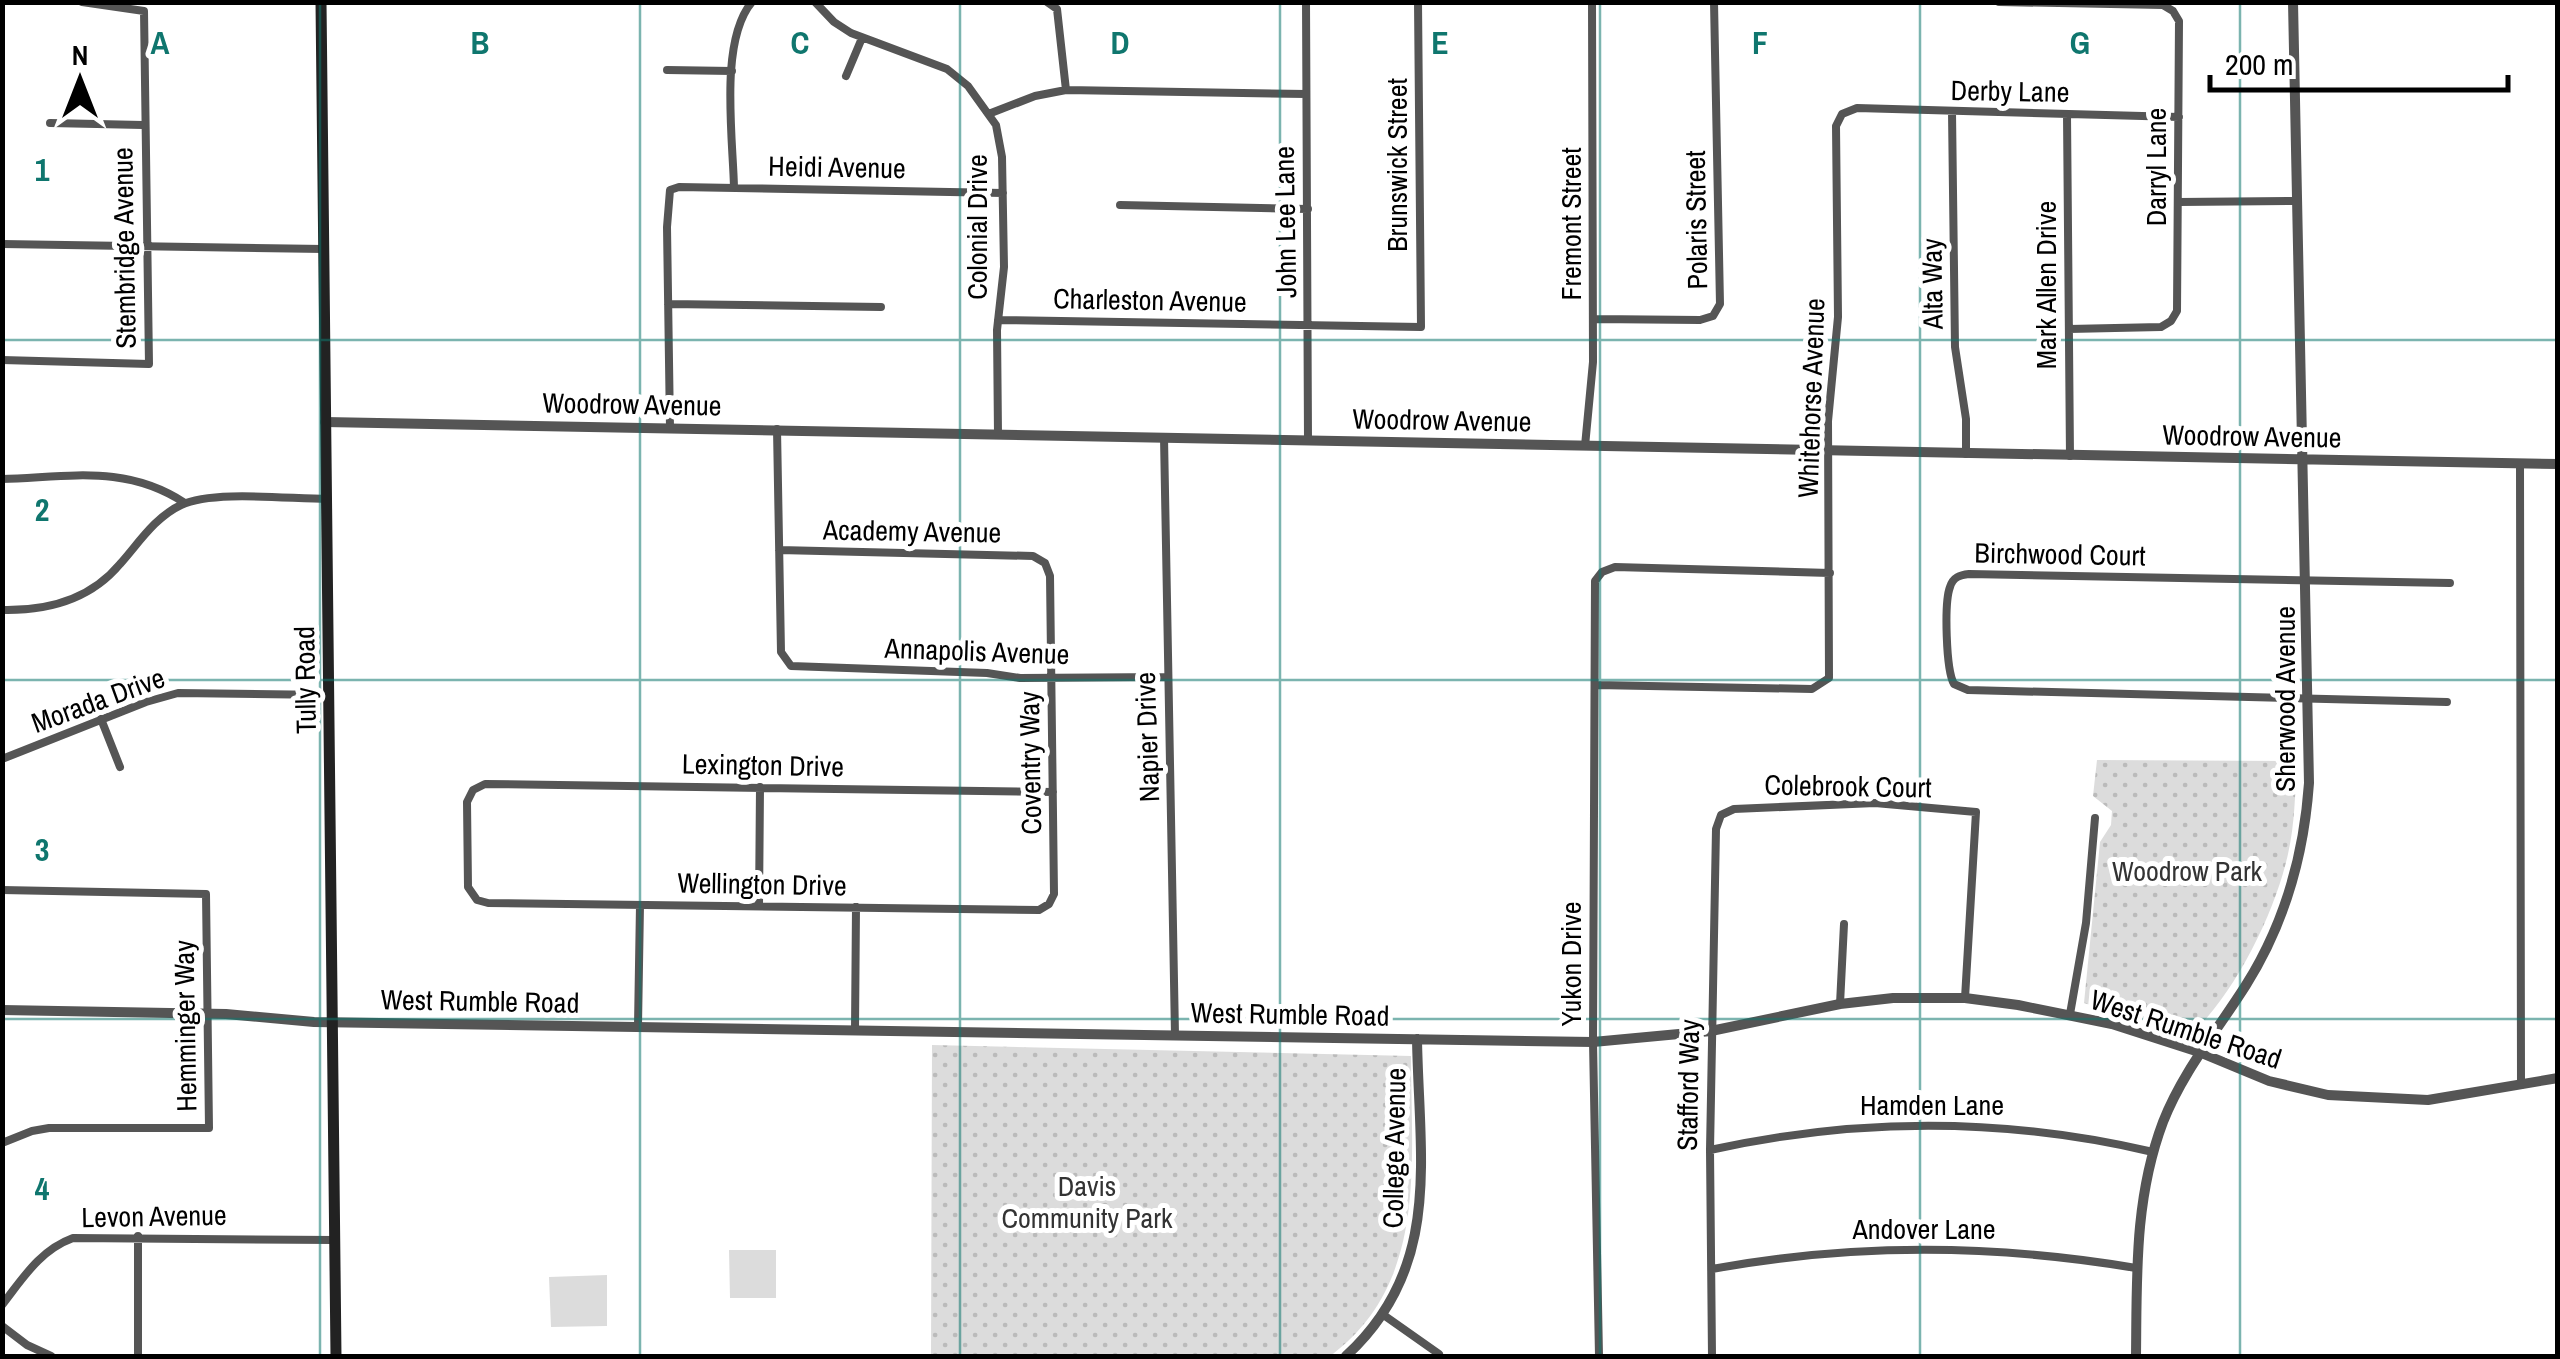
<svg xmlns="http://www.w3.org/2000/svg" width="2560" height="1359" font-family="'Archivo Narrow',sans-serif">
  <defs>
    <pattern id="park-dots" width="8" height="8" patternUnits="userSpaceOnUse" patternTransform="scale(2.5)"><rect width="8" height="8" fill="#dcdcdc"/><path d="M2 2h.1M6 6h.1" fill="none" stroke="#bbb" stroke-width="1.8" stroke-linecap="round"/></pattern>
  </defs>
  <rect width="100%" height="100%" fill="#fff"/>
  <path fill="#dcdcdc" d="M729 1250H776V1298H730Z
    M607 1275V1326L551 1327 549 1277Z"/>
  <path fill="url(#park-dots)" d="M2097 760 2297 761C2295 792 2295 824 2288 854 2275 913 2234 996 2189 1036L2084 1003 2100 842 2111 825 2112 811 2093 796Z
    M932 1045 1411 1056C1411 1164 1428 1284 1330 1356H931Z"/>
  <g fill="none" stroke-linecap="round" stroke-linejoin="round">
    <path stroke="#555" stroke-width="8" d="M815 2 834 22 851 33 947 69 968 86 996 125 1002 157 1004 267 997 330 998 435
      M1047 2 1057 9 1066 90
      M1306 2 1308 440
      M1999 2 2163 5 2173 11 2179 21 2177 311 2171 321 2161 327 2069 329
      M667 70 732 71
      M846 76 862 38
      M1952 112 1955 347 1966 419V454
      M991 113 1035 96 1066 90 1306 94
      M2067 115 2070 456
      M50 123 143 125
      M734 188C733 138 719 41 752 2
      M2179 202 2298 201
      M1120 205 1308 209
      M2 244 324 249
      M668 304 881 307
      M1594 319 1700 320 1713 316 1720 304 1714 2
      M998 320 1421 327 1418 2
      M2 360 149 364 144 11 82 2
      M670 428 667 227 670 190 679 187 1003 193
      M777 429 781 652 791 666 987 673 1020 678 1167 677
      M1164 437 1175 1035
      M1585 446 1593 362 1592 2
      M2520 463 2521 1085
      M2 479C70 477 126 464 185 503
      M779 550 1033 556 1045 563 1050 576 1054 894 1049 904 1039 910 488 903 477 900 468 887 467 802 473 790 485 784 1053 792
      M2 610C48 611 90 600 120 564 138 544 155 517 181 505 213 490 289 499 327 499
      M1596 685 1812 689 1829 678 1828 421 1838 317 1836 126 1842 114 1857 108 2179 117
      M2447 702 1968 690 1954 684C1946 670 1944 603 1950 587 1953 577 1960 575 1969 574L2450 583
      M101 719 120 767
      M2 759 146 702 178 693 330 695
      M2 890 206 894 209 1128H49L32 1131 2 1143
      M759 906 760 787
      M1840 1004 1844 924
      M2070 1014 2086 923 2095 818
      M638 1026 640 905
      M855 1030 856 907
      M1710 1150C1859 1117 2004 1117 2153 1152
      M1712 1269C1854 1243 1994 1244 2136 1268
      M2 1305C23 1278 40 1250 73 1238L334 1240
      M1385 1316 1439 1354
      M2 1326 27 1345 51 1356
      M138 1356V1236
      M1599 1356 1593 1042 1595 581 1602 572 1615 567 1830 573
      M1712 1356 1710 1150 1716 829 1721 815 1734 809 1875 803 1976 812 1965 998"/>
    <path stroke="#555" stroke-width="10" d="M325 422 2558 464
      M2 1010 226 1014 314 1022 1593 1042 1711 1031 1840 1004 1893 998H1965L2018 1005 2112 1024 2199 1052 2269 1081 2328 1095 2428 1100 2558 1078
      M1346 1356C1443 1267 1419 1159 1417 1039
      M2136 1356C2137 1277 2134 1199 2163 1122 2183 1071 2217 1031 2246 985 2285 923 2304 855 2309 783 2306 523 2299 263 2293 2"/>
    <path stroke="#222" stroke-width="11" d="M321 2 336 1356"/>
  </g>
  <path fill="none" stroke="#0f766e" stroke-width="2.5" stroke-opacity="0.55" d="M320 2V1356M640 2V1356M960 2V1356M1280 2V1356M1600 2V1356M1920 2V1356M2240 2V1356M2 340H2558M2 680H2558M2 1019H2558"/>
  <g text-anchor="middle" stroke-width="10" stroke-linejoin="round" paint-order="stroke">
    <g font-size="28" fill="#000" stroke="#fff">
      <text transform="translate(2010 91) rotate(1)" y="10">Derby Lane</text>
      <text transform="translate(1397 165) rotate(-90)" y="10">Brunswick Street</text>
      <text transform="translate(837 167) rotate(1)" y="10">Heidi Avenue</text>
      <text transform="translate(2156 167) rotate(-90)" y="10">Darryl Lane</text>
      <text transform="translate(1696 220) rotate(-91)" y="10">Polaris Street</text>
      <text transform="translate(1285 222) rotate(-91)" y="10">John Lee Lane</text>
      <text transform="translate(1571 224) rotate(-90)" y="10">Fremont Street</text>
      <text transform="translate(977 227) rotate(-90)" y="10">Colonial Drive</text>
      <text transform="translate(124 248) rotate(-91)" y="10">Stembridge Avenue</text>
      <text transform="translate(1932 284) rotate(-91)" y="10">Alta Way</text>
      <text transform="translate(2046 285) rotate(-90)" y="10">Mark Allen Drive</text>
      <text transform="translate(1150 300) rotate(1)" y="10">Charleston Avenue</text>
      <text transform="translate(1811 398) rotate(-88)" y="10">Whitehorse Avenue</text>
      <text transform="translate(632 404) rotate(1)" y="10">Woodrow Avenue</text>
      <text transform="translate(1442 420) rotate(1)" y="10">Woodrow Avenue</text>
      <text transform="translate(2252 436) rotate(1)" y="10">Woodrow Avenue</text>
      <text transform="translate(912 531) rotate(1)" y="10">Academy Avenue</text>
      <text transform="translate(2060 554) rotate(1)" y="10">Birchwood Court</text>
      <text transform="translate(977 651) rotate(2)" y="10">Annapolis Avenue</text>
      <text transform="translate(305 680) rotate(-91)" y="10">Tully Road</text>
      <text transform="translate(2285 699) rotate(-90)" y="10">Sherwood Avenue</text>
      <text transform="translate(98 700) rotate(-20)" y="10">Morada Drive</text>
      <text transform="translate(1147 737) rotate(-92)" y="10">Napier Drive</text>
      <text transform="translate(1030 763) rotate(-91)" y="10">Coventry Way</text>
      <text transform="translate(763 765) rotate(1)" y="10">Lexington Drive</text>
      <text transform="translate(1848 786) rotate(1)" y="10">Colebrook Court</text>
      <text transform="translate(762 884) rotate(1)" y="10">Wellington Drive</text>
      <text transform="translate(1571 964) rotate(-90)" y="10">Yukon Drive</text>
      <text transform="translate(480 1001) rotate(1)" y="10">West Rumble Road</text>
      <text transform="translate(1290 1014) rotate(1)" y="10">West Rumble Road</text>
      <text transform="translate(185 1026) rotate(-91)" y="10">Hemminger Way</text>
      <text transform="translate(2186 1029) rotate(18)" y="10">West Rumble Road</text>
      <text transform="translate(1688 1085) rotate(-89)" y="10">Stafford Way</text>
      <text x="1932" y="1115">Hamden Lane</text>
      <text transform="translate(1394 1148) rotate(-89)" y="10">College Avenue</text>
      <text transform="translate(154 1216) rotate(-1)" y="10">Levon Avenue</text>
      <text x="1924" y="1239">Andover Lane</text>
    </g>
    <g font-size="28" fill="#333" stroke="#fff">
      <text x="2187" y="881">Woodrow Park</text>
      <text x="1087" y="1196">Davis<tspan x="1087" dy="32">Community Park</tspan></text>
    </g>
  </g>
  <g font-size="32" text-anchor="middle" font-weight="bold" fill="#0f766e" stroke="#fff" stroke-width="10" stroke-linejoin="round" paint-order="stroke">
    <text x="160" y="54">A</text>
    <text x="480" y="54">B</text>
    <text x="800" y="54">C</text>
    <text x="1120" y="54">D</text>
    <text x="1440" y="54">E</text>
    <text x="1760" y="54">F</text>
    <text x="2080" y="54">G</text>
    <text x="42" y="181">1</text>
    <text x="42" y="521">2</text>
    <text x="42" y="861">3</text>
    <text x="42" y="1200">4</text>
  </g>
  <rect width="2560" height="1359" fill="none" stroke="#000000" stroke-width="10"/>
  <g transform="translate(80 80)" stroke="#ffffff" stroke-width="8" paint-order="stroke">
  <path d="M0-8L18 38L0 25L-18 38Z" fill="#000000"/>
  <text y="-15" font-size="28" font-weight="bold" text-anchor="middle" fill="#000000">N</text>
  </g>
  <path d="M2210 75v15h298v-15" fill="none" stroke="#000000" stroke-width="5"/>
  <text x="2225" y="75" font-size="30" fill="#000000" stroke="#ffffff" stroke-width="8" paint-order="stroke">200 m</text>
</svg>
